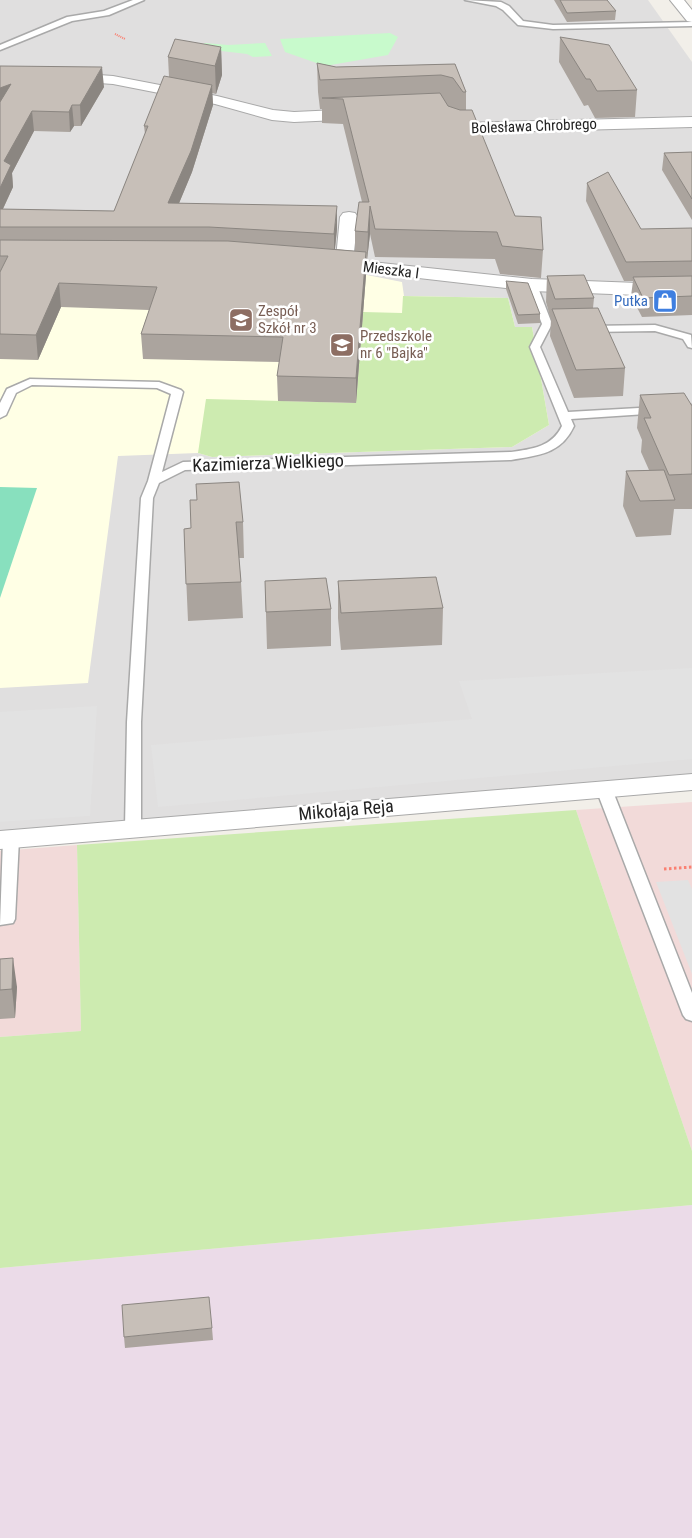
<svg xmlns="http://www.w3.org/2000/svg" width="692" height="1538" font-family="'Roboto Condensed',sans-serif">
  <rect width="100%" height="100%" fill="#f2efe9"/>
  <path fill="#e0dfdf" d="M0 0H648L692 62V783L0 840Z"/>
  <path fill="#f2dad9" d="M692 802V1151L576 810Z
    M77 845 81 1031 0 1037V851Z"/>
  <path fill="#ebdbe8" d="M692 1205V1538H0V1268Z"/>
  <path fill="#ffffe5" d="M24 267 367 275 402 282 404 296 508 298 515 327H532L549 425 512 447 212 457 198 453 118 456 88 683 0 688V281Z"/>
  <path fill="#cdebb0" d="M403 296 508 298 515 327H532L549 425 512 447 212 457 198 453 206 399 356 403 363 312 402 313Z
    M576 810 692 1151V1205L0 1268V1037L81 1031 77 845Z"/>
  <path fill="#c8facc" d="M390 33 398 37 388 55 325 66 285 52 280 39Z
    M205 43 228 45 265 43 272 56 253 57 247 54 196 48Z"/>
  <path fill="#88e0be" d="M0 487 37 488 0 598Z"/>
  <path fill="#e2e2e2" d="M692 668V759L158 807 151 745 472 719 459 681Z
    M97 706 90 816 0 822V712Z
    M688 880 692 889V974L656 882Z"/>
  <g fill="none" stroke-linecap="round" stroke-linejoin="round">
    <defs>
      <path id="lane" d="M133 0H144L109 15 72 21 0 50V45L67 17 104 11Z
        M465 0 501 2 509 6 523 21 553 25 692 22V26L553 29 518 25 503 10 496 6Z
        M532 282 537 285 552 324 540 347 568 412 692 405V411L571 419 574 426C561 454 539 455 511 460L185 470 159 483 153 498 141 722V828L139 831H127L125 828 127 722 141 498 148 481 171 394 157 388 32 385 16 393 6 415 0 418V403L7 389 30 379 159 382 181 390 183 392 162 472 183 462 511 452C532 449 552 447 562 426L530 347 542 324 527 285Z
        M655 325 691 335 692 348 688 347 683 339 655 331 589 332 584 329 589 326Z
        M604 784 609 786 612 789 692 993V1021L686 1019 683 1015 596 789 599 786Z
        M11 834 17 836 19 839 15 919 13 923 0 925 3 839 5 836Z"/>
      <path id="street" d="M670 0H684L692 10V22L687 21Z
        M0 68 113 76 217 96 273 110 294 112 359 109 364 111 367 114 364 117 359 119 294 122 272 120 215 104 113 84 0 76Z
        M450 111 455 113 461 123 692 117V127L460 133 448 129 442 116 445 113Z
        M349 212 355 213 358 217 353 260 532 279 638 283 692 281V293L638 295 532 291 323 267 320 263 323 259 336 258 340 217 343 213Z
        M692 774V790L0 849V831Z"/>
    </defs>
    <use href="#lane" stroke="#a9a9a9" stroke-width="3"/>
    <use href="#street" stroke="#a9a9a9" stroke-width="2"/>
    <path stroke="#fa8072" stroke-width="2" stroke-dasharray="1 1" stroke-linecap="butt" d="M115 34 125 39"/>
    <path stroke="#fa8072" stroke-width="3" stroke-dasharray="2.5 2.5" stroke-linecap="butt" d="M664 869 692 867"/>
    <use href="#lane" fill="#fff" fill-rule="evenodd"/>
    <use href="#street" fill="#fff" fill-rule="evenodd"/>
  </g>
  <path fill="#aba49e" d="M554 0H607L616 11 615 20 567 22Z
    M560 37 637 90 635 117 595 118 588 105 584 106 559 62Z
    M221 47 222 75 216 94 212 93 213 105 192 172 179 203 337 229 335 249 355 251V231L362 202 343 124 322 123V109H320L318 92 317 63 336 67 455 64 466 92V110L515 216 543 250 541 278 500 274 495 259 375 257 370 234 367 260H366V275L356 403 278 401 277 376 280 362 143 359 141 334 149 310 61 307 38 360 0 359V66L104 87 81 126H74L70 132 34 131 12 173 13 187 3 209 114 211 145 134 144 126 169 77 168 57Z
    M692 152V220L662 170 664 153Z
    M587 183 641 229 692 228V315L642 317 631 296 633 281H624L586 201Z
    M547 276 594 298 593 308 625 368 623 396 574 398 550 336 551 320 546 302Z
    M506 281 540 314V323L518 324 506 289Z
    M640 395 692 406V509H674L671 535 636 537 623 506 626 471 649 470 641 452 642 440 637 428Z
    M190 500 243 522 244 558H239L241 582 243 618 188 621 184 529 191 528Z
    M265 581 331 609V646L267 649Z
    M338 581 443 608 442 645 341 650 338 618Z
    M0 959 17 987 15 1018 0 1019Z
    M212 1328 213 1340 125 1348 124 1337Z"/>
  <path fill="#8b8681" d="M221 47 222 75 216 94 215 66Z
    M102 67 104 87 81 126 80 105Z
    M11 84 0 109V88Z
    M212 85 213 105 192 172 170 225 168 203Z
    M72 105 74 126 70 132 69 112Z
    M32 111 34 131 12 173 13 187 0 215V188L4 161Z
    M337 206V229L334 257V234Z
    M370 206V234L367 260 368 232Z
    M366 252V275L356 403V378Z
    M59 283 61 307 38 360 36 335Z
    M13 958 17 987 15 1018 12 989Z"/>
  <path fill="#c7bfb8" stroke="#8b8681" d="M560 0H607L616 11 567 13Z
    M560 37 609 45 637 90 597 91 590 79H586Z
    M175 39 221 47 215 66 168 57Z
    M317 63 336 67 455 64 466 92H463L453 78 441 75 320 80Z
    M0 66 102 67 80 105H72L69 112 32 111 4 161 11 165 0 188V102L11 84 0 88Z
    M164 76 212 85 191 151 168 203 337 206 334 234 209 227H0V209L114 211 148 126H144Z
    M440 93 448 106 460 110H472L515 216 541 217 543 250 502 246 497 232 375 229 370 206 368 232 355 231 359 202H369L343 99 322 98Z
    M692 152V199L664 153Z
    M608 172 641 229 692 228V261L626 262 587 183Z
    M0 240 228 241 366 252 356 378 277 376 283 337 141 334 157 287 59 283 36 335 0 334V272L8 256H0Z
    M584 275 594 298 555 299 547 276Z
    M692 276V296L643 298 633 277Z
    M506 281 528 283 540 314 518 315Z
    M598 308 625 368 576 370 552 309Z
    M684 393 692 406V474L669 475 644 418H651L640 395Z
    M664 470 675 500 640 501 626 471Z
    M239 482 243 522H236L241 582 186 584 184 529 191 528 190 500H197L196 484Z
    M436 577 443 608 341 613 338 581Z
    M326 578 331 609 266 612 265 581Z
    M13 958 12 989 0 990V959Z
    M209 1297 212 1328 124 1337 122 1305Z"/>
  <defs>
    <symbol id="shop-square" viewBox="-11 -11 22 22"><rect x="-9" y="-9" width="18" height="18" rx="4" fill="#3f7fe0" stroke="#fff"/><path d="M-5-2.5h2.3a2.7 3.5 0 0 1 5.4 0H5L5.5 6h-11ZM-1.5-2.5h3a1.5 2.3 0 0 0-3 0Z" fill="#fff"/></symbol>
    <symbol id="school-square" viewBox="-11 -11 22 22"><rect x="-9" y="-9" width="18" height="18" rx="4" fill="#8d6e63" stroke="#fff"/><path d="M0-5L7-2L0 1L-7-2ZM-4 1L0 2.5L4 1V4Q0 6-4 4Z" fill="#fff"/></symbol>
  </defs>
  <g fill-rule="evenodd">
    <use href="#shop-square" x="651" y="287" width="28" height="28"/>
    <use href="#school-square" x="227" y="306" width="28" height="28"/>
    <use href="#school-square" x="328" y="331" width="28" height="28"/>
  </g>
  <g text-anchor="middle" stroke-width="5" stroke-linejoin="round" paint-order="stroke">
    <g font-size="15" fill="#222" stroke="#fff">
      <text transform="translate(534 126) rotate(-2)" y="5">Bolesława Chrobrego</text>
      <text transform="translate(391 270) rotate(7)" y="5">Mieszka I</text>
    </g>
    <g font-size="15" fill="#366cbe" stroke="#fff" text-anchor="end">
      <text x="648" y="306">Putka</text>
    </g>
    <g font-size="15" fill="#785e54" stroke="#fff" text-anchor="start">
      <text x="258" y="316">Zespół<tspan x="258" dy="17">Szkół nr 3</tspan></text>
      <text x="360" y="341">Przedszkole<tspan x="360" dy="17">nr 6 "Bajka"</tspan></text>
    </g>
    <g font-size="18" fill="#222" stroke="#fff">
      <text transform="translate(268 463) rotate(-2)" y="6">Kazimierza Wielkiego</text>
      <text transform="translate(346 810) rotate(-5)" y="6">Mikołaja Reja</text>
    </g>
  </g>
</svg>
